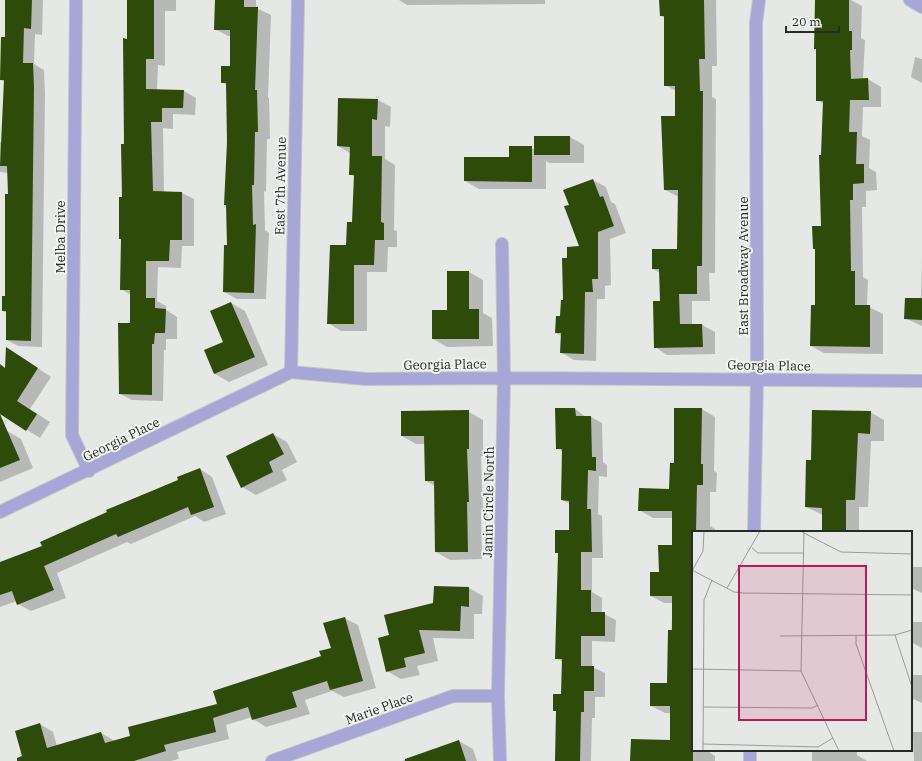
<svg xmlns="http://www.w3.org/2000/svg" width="922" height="761" font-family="'IBM Plex Serif',serif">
  <rect width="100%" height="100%" fill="#e5e8e4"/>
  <path fill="#0003" d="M6 0H43L42 35 35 34 34 64 44 70 45 94 42 347 18 346 7 340V313L3 311 6 297 9 195 8 173 0 172V142H3L5 82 1 80 6 38Z
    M128 0H176V11H165V66L158 65 157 91H184L196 98 195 115 173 114V129L163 128 164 192 182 193 194 199V246H182L181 268 158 267 157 301 166 306V310L177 317V339H166V350H164L163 401 132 400 120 394 130 324 131 295 121 289 122 240 120 239 128 40Z
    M216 0H256V8L271 15 268 97 269 98 270 139H267L266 192 264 191 265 230 269 233 266 299H237L224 292 228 246 227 85 222 82 231 67V36H228L215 29Z
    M399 0H545V4L407 5Z
    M660 0H716L717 66H712V97L716 99 715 273H709L710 301H692V325H702L715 332V354L667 355 655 347 661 302 660 273 653 269 678 250 679 197 665 190 676 117V91L665 85V18L661 16Z
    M816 0H851L862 6 861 38 865 40 863 79H868L881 87V107H863L862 136 870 140 869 168 876 172 877 190 866 191V207H862L863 277 868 280 867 306 883 314V354L824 353 811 346 822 227 824 104 817 100V50L815 49Z
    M915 57 922 59V83L911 77Z
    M378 100 391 107 390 127 385 126V159L395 165 394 230 397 231V247H388L387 272H367V331H341L328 323 353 223 355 177 350 174V153L338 146Z
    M535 137H570L584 145V163H549L546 161V189H479L465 181 510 158V147L535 149Z
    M593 180 606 187 611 202 615 204 626 233 610 239 611 285 605 286V299H597L596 361 574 360 562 353V336L556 333 564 301 568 259 580 247 570 205Z
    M922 255V326L905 318 921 299Z
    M469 272 483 280V313L492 318 493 346 447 347 433 339Z
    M231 303 245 311 268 365 229 382 215 374 205 351 224 343Z
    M20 356 51 377 30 409 50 422 40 438 0 413V365L6 369Z
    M575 409 586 417H591L602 423 603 462 607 465V477L599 476 598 514 602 516 603 558H592V592L602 598V613L616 620 615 642 592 641V667L605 673V697H595V718H592L591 761H556L557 712 554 710 562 695 563 662 556 658 559 554 556 552 570 531V504L562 500 563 452 557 448Z
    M702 409 715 417 714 471 717 473 716 492H710V526L715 529V532H693V750H710L709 752 715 756V761H631L671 741V713H665L651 706 668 684 673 603H664L651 596 673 546V518H653L639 510 670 490 675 464Z
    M469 412 483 420V456H481L483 510H481L482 559 450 560 436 552 435 486 426 481 425 444H416L402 436Z
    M870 412 884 420V441H871L868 507H859V532H823V515L806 507 812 461Z
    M7 431 21 439 33 468 0 482V433Z
    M273 434 287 442 297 462 282 470 287 480 256 495 242 487Z
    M200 469 212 477 226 514 204 522 195 516 131 544 127 542 57 573 66 598 31 611 18 604 17 601 0 607V564L43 547Z
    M911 567H922V593L911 588Z
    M469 588 483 596 482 614H474V639L433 638 438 661 417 666 420 675 401 679 387 671 390 636 434 604Z
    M344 618 358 625 376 688 344 697 332 691 305 700 310 714 266 727 253 719 252 717 226 725 229 739 177 752 179 759 171 761H25L40 724 53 732 57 746 101 733 115 741 218 704 322 657 332 649Z
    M911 622H922V648L911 642Z
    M911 675H922V703L911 698Z
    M913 732H922V761H914Z
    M459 741 473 749 477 761H402Z
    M812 750H855L857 752V755L867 761H812Z"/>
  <path fill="#2f4b0a" d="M5 0H32L31 29 24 28 23 63H33L34 87 31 341 6 340V311H2V296H5V194H8L7 166H0L4 80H0L1 37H5Z
    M127 0H154V59H146V89L184 90 183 108H162V122H151L153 191 182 192V240H170L169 261H146V298H155V308L166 309 165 333H155L154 344H152V395L119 394 118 323H130V290H120L121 239H119V197H122L121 144H124L123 38 127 39Z
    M215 0H244V7H258L255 90H257L258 132H255L254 185H252L253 225 256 224 254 293 223 292 224 245H227L226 205H224L227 142 226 83H221V66H230V30H214Z
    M659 0H704L705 59H699L700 91H703L702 266H697V294H679L680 324H702L703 347 654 348 653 301H660L659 269H652V249H677L678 190H664L661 116H675V86H664V16H660Z
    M815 0H849V31H852V50H850L851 79 868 78 869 100H850L849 132H857L856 164H864V183L853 184V200H850L851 271H855V305H870V347L810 346 811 305H815V249H813L812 226H821L819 155H821L823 101H816V49H814Z
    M338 98 378 99 377 120 372 119V156H382L381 222 384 223V240H375L374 265H354V324H327L330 245H346L347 222H352L354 175H349L350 147 337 146Z
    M534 136H570V155H534Z
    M509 146H532V182L464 181V157H509Z
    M593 179 600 197 603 196 614 226 598 232V279H592L593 292H585L584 354 560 353 561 333H555L556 316H560L561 300H563L562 258H567V247L579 246 564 206 569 205 563 190Z
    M447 271H469V309H479V339H432V310H447Z
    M905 298H922V320L904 319Z
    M231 302 255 357 214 374 204 350 223 342 210 311Z
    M6 347 38 368 17 401 37 414 26 431 0 414 20 460 0 468V364L5 368Z
    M555 408H575L576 416H591L592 457H596V471L588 470 587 509H591L592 552H581V590H591V612H605V636H581V666H594V691H584V712H581L580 761H555L556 711H553V694H561L562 659H555L558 553H555V530H569V501L561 500 562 449H556Z
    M674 408H702L701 464H703V485H697L696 532H693V761H630L631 739 670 740V706H650V683H667L668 630H672V596H650V572H659L658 545H672V511H638L639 488 669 489 670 463H674Z
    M469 410V449H467L469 502H467L468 552H435L434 481H425L424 436H401V411Z
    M812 410 871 411 870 434 858 433 855 500H846V532H822V508L805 507 806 460H811Z
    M273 433 284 454 269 462 273 472 241 488 226 456Z
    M200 468 214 507 191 515 188 507 118 537 116 534 44 566 54 590 17 605 12 591 0 595V562L42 546 40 542 107 512 106 510 178 480 177 477Z
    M434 586 469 587V607L461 606 460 631 419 630 425 653 404 658 406 667 386 672 378 638 389 635 384 615 433 603Z
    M345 617 363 681 330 690 327 681 292 692 297 707 252 720 248 707 213 718 216 732 164 745 166 751 134 761H17V758L22 756 15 731 40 723 47 748 101 732 105 743 130 736 128 727 217 704 213 691 321 656 319 651 331 648 323 623Z
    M459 740 466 761H405V759Z"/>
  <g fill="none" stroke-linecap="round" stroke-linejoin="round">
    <defs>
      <path id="minor" d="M76 0 72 435 89 471
        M910 0 922 7
        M291 372 298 0
        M0 512 291 372 366 379 504 378 922 381
        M272 761 453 696H498
        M500 761 498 696 504 378 502 244"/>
      <path id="tertiary" d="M754 532 757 379 756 23 759 0
        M750 761V750"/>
    </defs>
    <use href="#minor" stroke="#c3c6c2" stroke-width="14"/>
    <use href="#tertiary" stroke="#c3c6c2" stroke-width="14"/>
    <use href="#minor" stroke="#a6a6d7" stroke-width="12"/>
    <use href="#tertiary" stroke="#a6a6d7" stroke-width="12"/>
  </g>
  <g text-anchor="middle" stroke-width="4" stroke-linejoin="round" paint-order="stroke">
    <g font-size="13" fill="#292a28" stroke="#f3f5f1">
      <text transform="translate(280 186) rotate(-89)" y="5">East 7th Avenue</text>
      <text transform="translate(60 237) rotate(-90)" y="5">Melba Drive</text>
      <text transform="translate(743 266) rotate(-90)" y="5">East Broadway Avenue</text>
      <text transform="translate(445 364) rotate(-1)" y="5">Georgia Place</text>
      <text transform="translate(769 365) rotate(1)" y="5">Georgia Place</text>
      <text transform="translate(121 439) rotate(-26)" y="5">Georgia Place</text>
      <text transform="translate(488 502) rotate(-89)" y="5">Janin Circle North</text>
      <text transform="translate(379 708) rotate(-20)" y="5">Marie Place</text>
    </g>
  </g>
  <g transform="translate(692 531)">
    <rect width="220" height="220" fill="#e5e8e4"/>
    <path fill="none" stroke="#9a9c99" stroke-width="1" d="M112 0 109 140 147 220M110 1 149 21 220 23M60 17 66 22H111M0 39 42 61 51 62 220 64M0 40 11 20 12 0M35 57 68 0M203 104 220 156M88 105 203 104 220 99M164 105V113L202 220M0 138 109 140M11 176 120 177 126 174M11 213 126 216 141 207M11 220 12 69 20 49"/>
    <path fill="#c2185b" fill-opacity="0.15" stroke="#c2185b" stroke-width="2" d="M47 35H174V189H47Z"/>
    <rect width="220" height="220" fill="none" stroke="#292a28" stroke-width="2"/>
  </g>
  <path d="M786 26v6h53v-6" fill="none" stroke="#292a28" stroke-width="2"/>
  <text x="792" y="26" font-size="12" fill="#292a28" stroke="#f3f5f1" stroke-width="3" paint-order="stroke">20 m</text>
</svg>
